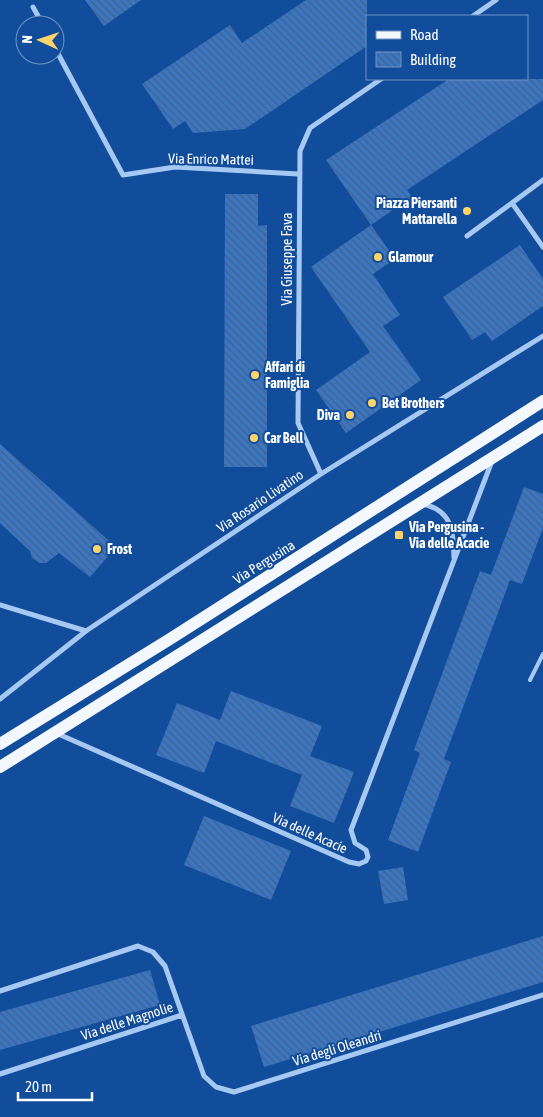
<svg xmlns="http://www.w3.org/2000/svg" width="543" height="1117" font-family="'Asap Condensed',sans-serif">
  <defs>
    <pattern id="building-back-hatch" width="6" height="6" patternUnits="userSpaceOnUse" patternTransform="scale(1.25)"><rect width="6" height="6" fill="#3b76c2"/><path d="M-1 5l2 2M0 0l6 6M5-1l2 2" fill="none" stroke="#446187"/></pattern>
  </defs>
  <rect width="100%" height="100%" fill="#124d9b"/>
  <path fill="url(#building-back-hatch)" d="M85 0H141L104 26Z
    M306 0H367V46L245 129 193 133 185 121 173 129 142 84 230 25 242 43Z
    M449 79H543V100L407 190 412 197 371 225 326 160Z
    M225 194H258V226L267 225V467H224Z
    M371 225 395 259 373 274 400 315 383 326 421 380 346 433 316 390 370 352 311 267Z
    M520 245 543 279V306L492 341 485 332 472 340 443 297Z
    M0 444 116 547 90 577 59 553 46 563H40L32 558 30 551 0 523Z
    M524 487 543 494V528L522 584 510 580 444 759 451 762 418 852 388 840 420 753 414 750 480 571 491 575Z
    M231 691 322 726 310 756 354 772 334 823 290 806 302 775 216 741 204 773 156 755 177 703 220 720Z
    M204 816 291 851 271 900 184 865Z
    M403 867 408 900 384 904 378 871Z
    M543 936V982L264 1067 251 1026Z
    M150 970 160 1005 0 1050V1012Z"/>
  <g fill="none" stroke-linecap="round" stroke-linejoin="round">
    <path stroke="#a6c9f4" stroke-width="4" d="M530 680 543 654"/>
    <path stroke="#a6c9f4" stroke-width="5" d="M33 7 43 25
      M473 16 496 0
      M55 48 123 175 175 167 298 174
      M512 203 543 247
      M467 236 543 180
      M321 474 298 423 300 151 310 128 381 79
      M422 504C453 510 453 532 454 558
      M0 605 86 631
      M0 699 86 631 321 474 543 336
      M56 733 349 862 359 864 366 861 368 857 366 850 355 843 351 830 492 461
      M0 991 138 946 153 952 165 966 204 1076 216 1087 234 1092 543 995
      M0 1074 182 1015"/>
    <path stroke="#f3f8ff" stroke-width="12" d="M0 744 170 639 543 401
      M0 767 543 426"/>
  </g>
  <g fill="#ffd569" stroke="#124d9b" stroke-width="2">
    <circle cx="467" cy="211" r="5"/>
    <circle cx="378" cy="257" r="5"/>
    <circle cx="255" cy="375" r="5"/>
    <circle cx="372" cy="403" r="5"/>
    <circle cx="350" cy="415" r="5"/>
    <circle cx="254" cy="438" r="5"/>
    <rect x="394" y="530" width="10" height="10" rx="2.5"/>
    <circle cx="97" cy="549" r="5"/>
  </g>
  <g text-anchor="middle" stroke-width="4" stroke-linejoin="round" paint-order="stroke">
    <g font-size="14" fill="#fff" stroke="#124d9b">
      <text transform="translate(211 159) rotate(1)" y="5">Via Enrico Mattei</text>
      <text transform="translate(287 259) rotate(-90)" y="5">Via Giuseppe Fava</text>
      <text transform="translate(260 501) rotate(-34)" y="5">Via Rosario Livatino</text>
      <text transform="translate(264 562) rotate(-32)" y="5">Via Pergusina</text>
      <text transform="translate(310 833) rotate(24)" y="5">Via delle Acacie</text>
      <text transform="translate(127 1021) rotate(-18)" y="5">Via delle Magnolie</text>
      <text transform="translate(337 1048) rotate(-17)" y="5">Via degli Oleandri</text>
    </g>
    <g font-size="14" font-weight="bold" fill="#fff" stroke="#124d9b" text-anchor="start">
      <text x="457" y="208" text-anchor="end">Piazza Piersanti<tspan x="457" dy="16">Mattarella</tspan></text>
      <text x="388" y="262">Glamour</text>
      <text x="265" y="372">Affari di<tspan x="265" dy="16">Famiglia</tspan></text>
      <text x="382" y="408">Bet Brothers</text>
      <text x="340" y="420" text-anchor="end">Diva</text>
      <text x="264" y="443">Car Bell</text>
      <text x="409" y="532">Via Pergusina -<tspan x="409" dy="16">Via delle Acacie</tspan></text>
      <text x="107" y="554">Frost</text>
    </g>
  </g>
  <rect x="366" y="15" width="162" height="65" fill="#124d9b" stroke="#7194c3"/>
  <rect x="376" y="31" width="25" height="8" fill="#f3f8ff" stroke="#7194c3"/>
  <text x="410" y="40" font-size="15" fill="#ffffff">Road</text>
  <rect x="376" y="52" width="25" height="15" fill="url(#building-back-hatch)" stroke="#7194c3"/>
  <text x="410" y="65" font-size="15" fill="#ffffff">Building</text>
  <g transform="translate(40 40) rotate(273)"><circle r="24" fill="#124d9b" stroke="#7194c3"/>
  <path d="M0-4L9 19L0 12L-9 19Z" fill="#ffd569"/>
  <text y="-8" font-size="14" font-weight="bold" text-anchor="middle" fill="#ffffff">N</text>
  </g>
  <path d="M18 1092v8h74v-8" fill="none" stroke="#ffffff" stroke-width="2.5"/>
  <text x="25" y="1092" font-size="15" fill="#ffffff" stroke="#124d9b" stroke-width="4" paint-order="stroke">20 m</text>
</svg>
